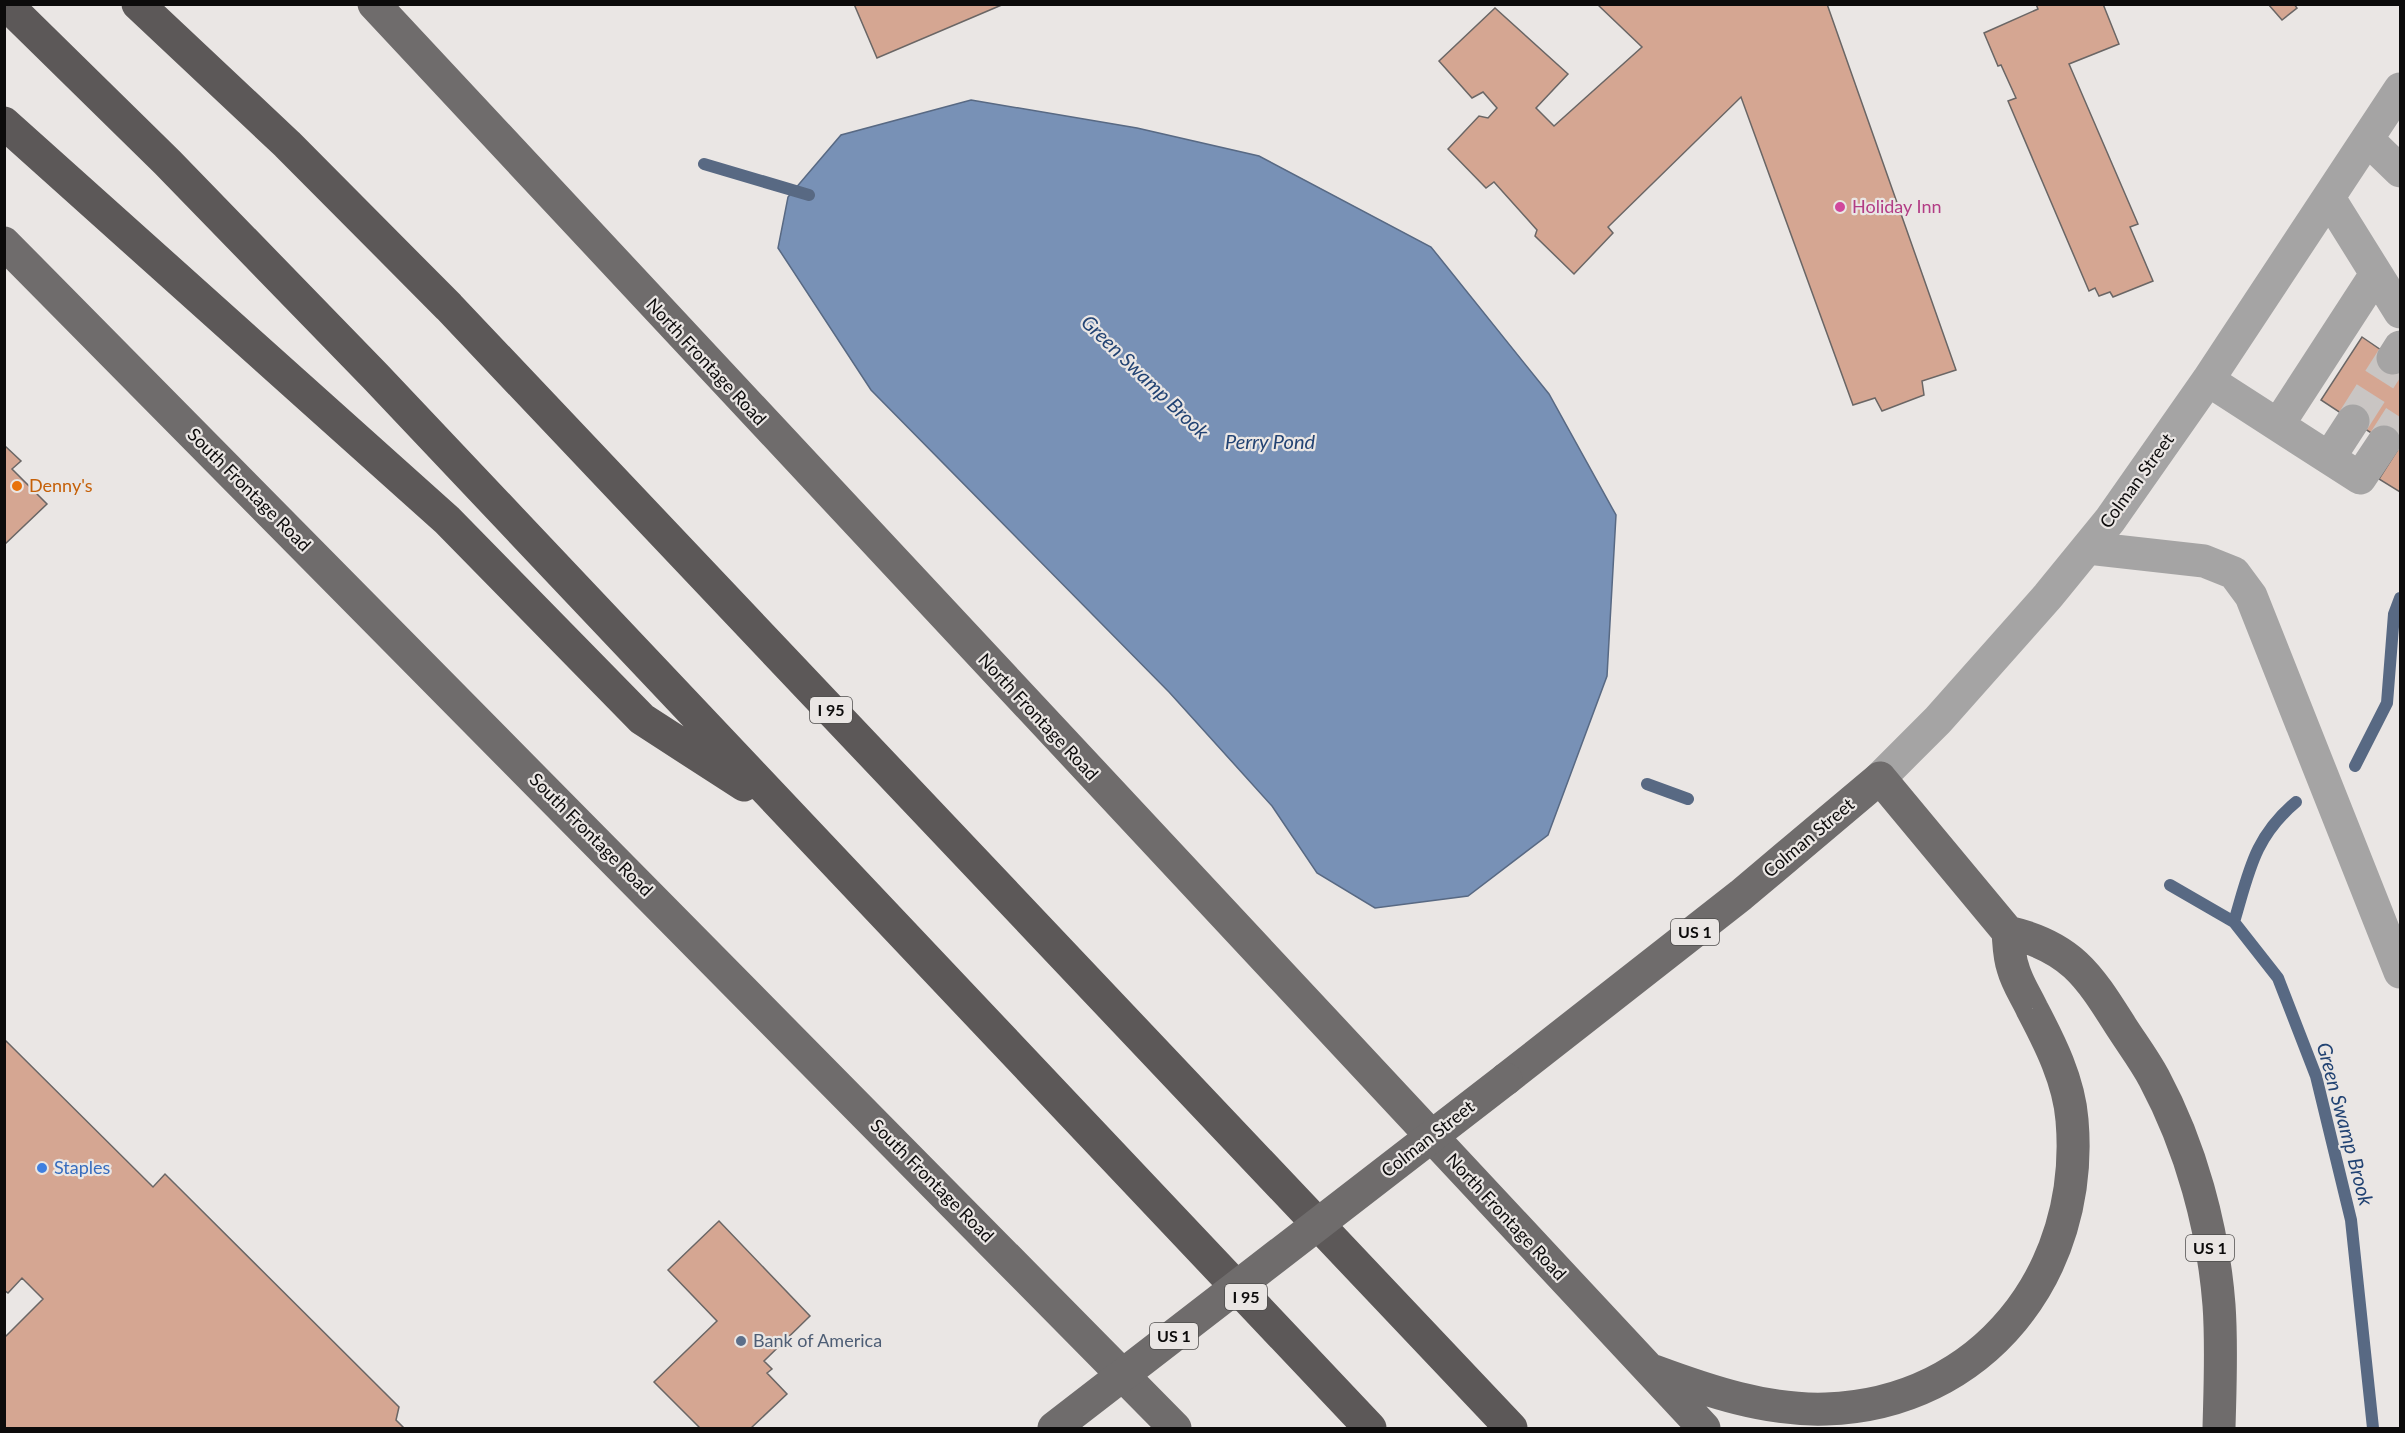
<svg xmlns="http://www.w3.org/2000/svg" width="2405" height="1433" font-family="Lato,sans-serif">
  <rect width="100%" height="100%" fill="#eae6e4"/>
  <path fill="#7891b6" stroke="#586983" stroke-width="1.5" d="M971 100 1137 128 1259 156 1431 247 1549 394 1616 515 1607 676 1548 835 1468 896 1375 908 1317 873 1272 806 1169 692 871 390 778 248 788 197 841 135Z"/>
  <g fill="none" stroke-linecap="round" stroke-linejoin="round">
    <path stroke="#586983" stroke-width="12" d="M704 164 809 195
      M2355 766 2387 703 2394 614 2400 598
      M1647 784 1688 799
      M2170 885 2234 922 2278 978 2316 1076 2351 1220 2373 1428
      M2234 922C2249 872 2254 837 2296 802"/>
  </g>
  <path fill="#d5a692" stroke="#6a6665" stroke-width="1.5" d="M854 4H1004L877 58Z
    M1597 4H1827L1956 370 1922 381 1924 395 1882 411 1875 398 1853 405 1741 97 1608 227 1613 233 1574 274 1535 236 1537 230 1494 182 1486 188 1448 149 1479 116 1488 118 1497 108 1483 92 1472 98 1439 61 1495 8 1568 74 1536 108 1554 126 1642 47Z
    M2036 4H2103L2119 44 2069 64 2138 224 2130 227 2153 281 2113 297 2110 292 2099 296 2095 288 2089 291 2008 101 2016 98 2001 65 1998 66 1984 33 2038 9Z
    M2268 4H2294L2297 8 2282 20Z
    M2362 337 2400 363V432L2391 446 2321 400Z
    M4 445 21 461 12 469 47 504 4 545Z
    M2400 446V492L2379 479Z
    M4 1039 153 1187 165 1174 399 1407 396 1420 404 1428H4V1338L43 1299 22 1278 8 1293 4 1290Z
    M719 1221 810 1316 764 1361 772 1369 767 1373 787 1394 751 1428H700L654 1382 717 1321 668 1270Z"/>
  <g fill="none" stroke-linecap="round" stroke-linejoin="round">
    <path stroke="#c9c5c3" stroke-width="33" stroke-dasharray="33 16" stroke-linecap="butt" d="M2353 421 2393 358
      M2384 442 2400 417"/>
    <path stroke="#a5a4a4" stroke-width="33" d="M2367 139 2400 171
      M2329 198 2400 312
      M2393 358 2400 347
      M2208 380 2360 478 2384 442
      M2278 425 2376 274
      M2329 458 2353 421
      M2088 548 2204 561 2234 573 2251 596 2400 972
      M1880 778 1938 720 2048 596 2110 520 2208 380 2400 89"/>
    <path stroke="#6f6c6c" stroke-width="33" d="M374 4 1704 1428
      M4 243 1175 1428
      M2008 932C2072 947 2089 976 2122 1028 2133 1045 2145 1061 2154 1078 2191 1147 2213 1228 2219 1305 2222 1346 2220 1388 2219 1428
      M1506 1079 1741 895 1880 778 2008 932C2009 944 2009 957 2013 968 2017 983 2026 996 2032 1009 2050 1043 2069 1081 2072 1120 2085 1272 1983 1404 1826 1409 1767 1411 1708 1391 1654 1371"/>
    <path stroke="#5c5858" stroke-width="33" d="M6 4 167 162 375 376 1370 1428
      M138 4 287 144 449 307 1511 1428
      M4 123 447 520 642 719 744 785"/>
    <path stroke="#6f6c6c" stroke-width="33" d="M1054 1428 1506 1079"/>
  </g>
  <circle fill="#d1479c" stroke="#eae6e4" stroke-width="2" cx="1840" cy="207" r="6"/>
  <circle fill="#e8710a" stroke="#eae6e4" stroke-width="2" cx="17" cy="486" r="6"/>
  <circle fill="#3f7fe0" stroke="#eae6e4" stroke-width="2" cx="42" cy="1168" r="6"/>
  <circle fill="#5c6f8a" stroke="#eae6e4" stroke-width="2" cx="741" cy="1341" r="6"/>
  <g text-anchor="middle" stroke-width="4.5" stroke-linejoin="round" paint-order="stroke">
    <g fill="#eae6e4" stroke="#4f4d4c" stroke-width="1.5">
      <rect x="810" y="697" width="42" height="26" rx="4.5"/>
      <rect x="1671" y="919" width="48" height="26" rx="4.5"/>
      <rect x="2186" y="1235" width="48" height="26" rx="4.5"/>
      <rect x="1225" y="1284" width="42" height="26" rx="4.5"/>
      <rect x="1150" y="1323" width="48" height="26" rx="4.5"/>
    </g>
    <g font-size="16" font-weight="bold" fill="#0c0b0b">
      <text x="831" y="716">I 95</text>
      <text x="1695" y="938">US 1</text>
      <text x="2210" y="1254">US 1</text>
      <text x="1246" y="1303">I 95</text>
      <text x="1174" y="1342">US 1</text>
    </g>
    <g font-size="18" fill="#b23c85" stroke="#eae6e4" text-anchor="start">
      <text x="1852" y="213">Holiday Inn</text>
    </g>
    <g font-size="18" fill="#0c0b0b" stroke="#eae6e4">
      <text transform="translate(706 362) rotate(47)" y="6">North Frontage Road</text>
      <text transform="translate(2137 481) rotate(-54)" y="6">Colman Street</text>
      <text transform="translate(249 490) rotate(45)" y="6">South Frontage Road</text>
      <text transform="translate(1038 717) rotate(47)" y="6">North Frontage Road</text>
      <text transform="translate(591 835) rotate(45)" y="6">South Frontage Road</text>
      <text transform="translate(1809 838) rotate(-40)" y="6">Colman Street</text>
      <text transform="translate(1428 1139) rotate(-38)" y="6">Colman Street</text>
      <text transform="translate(932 1181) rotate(45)" y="6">South Frontage Road</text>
      <text transform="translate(1506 1217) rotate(47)" y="6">North Frontage Road</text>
    </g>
    <g font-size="18" fill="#c56008" stroke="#eae6e4" text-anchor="start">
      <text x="29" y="492">Denny's</text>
    </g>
    <g font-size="18" fill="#366cbe" stroke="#eae6e4" text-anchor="start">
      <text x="54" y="1174">Staples</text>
    </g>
    <g font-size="18" fill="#4e5e75" stroke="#eae6e4" text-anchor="start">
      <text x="753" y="1347">Bank of America</text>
    </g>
    <g font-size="20" font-style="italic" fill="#224373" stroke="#eae6e4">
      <text transform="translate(1145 377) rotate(44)" y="7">Green Swamp Brook</text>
      <text x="1270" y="449">Perry Pond</text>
      <text transform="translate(2345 1124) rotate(75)" y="7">Green Swamp Brook</text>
    </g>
  </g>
  <rect width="2405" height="1433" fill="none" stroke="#0c0b0b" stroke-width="12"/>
</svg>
